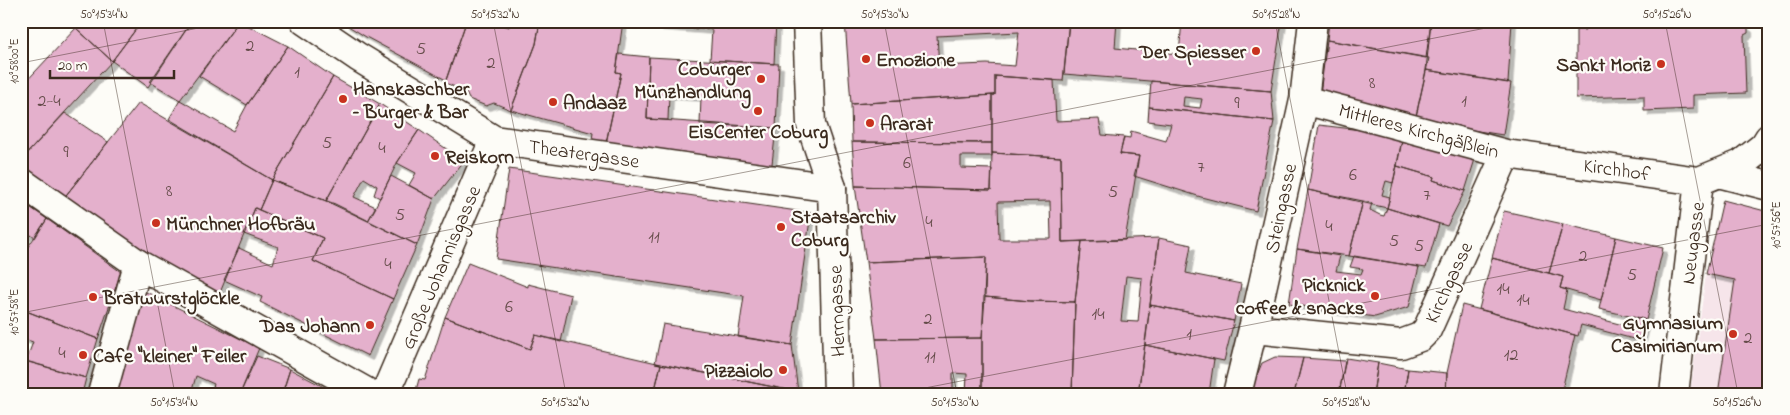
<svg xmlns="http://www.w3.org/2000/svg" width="1790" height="415" font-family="'Indie Flower',sans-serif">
  <defs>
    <filter id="shadow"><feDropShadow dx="4.5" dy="4.5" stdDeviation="0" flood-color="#0004"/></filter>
  </defs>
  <rect width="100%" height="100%" fill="#fdfcf7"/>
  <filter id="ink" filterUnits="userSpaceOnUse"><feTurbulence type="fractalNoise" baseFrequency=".02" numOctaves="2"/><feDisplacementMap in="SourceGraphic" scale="10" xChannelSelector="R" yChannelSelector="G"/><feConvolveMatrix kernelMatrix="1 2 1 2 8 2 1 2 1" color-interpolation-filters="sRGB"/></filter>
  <g filter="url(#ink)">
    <path fill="#f6e5ea" d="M1723 200 1769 212V394H1690L1706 274Z"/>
    <path fill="#e4b0cc" stroke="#3b2a1e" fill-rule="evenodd" filter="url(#shadow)" d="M81 21H142L112 61 76 28Z
      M142 21H192L148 87 112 61Z
      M192 21H239L180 100 150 82Z
      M239 21 288 46 247 105 199 76Z
      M344 21H454L465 25 446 80 366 37 345 24Z
      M454 21H490L509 27 511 21H540L536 44 511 110 494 103 486 106 469 99 465 91 445 83 465 25Z
      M540 21H623L616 72 621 73 606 143 592 139 593 133 511 110 536 44Z
      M623 21H776L774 64 710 60 712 30 622 23Z
      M845 21H1069L1063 81 995 76V95L851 104ZM1019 32 1015 66 987 64 939 66 937 36Z
      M1069 21H1117L1115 48 1179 54 1182 21H1282L1271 91 1064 74Z
      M1329 21H1409V25L1419 26 1420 21H1431L1426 58 1327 40Z
      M1431 21H1512L1508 83 1426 70Z
      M1586 21H1739V25L1743 24 1748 28V33L1744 35 1746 93 1693 95V109L1644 111V96L1576 98V30H1586Z
      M76 28 112 61 21 160V87Z
      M1327 40 1429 58 1416 116 1320 94Z
      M288 46 333 77 272 180 169 119 180 100 233 131 247 105Z
      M619 54 649 57 647 119 776 128 771 173 606 143 621 73 616 72Z
      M649 57 779 64 776 128 700 124 701 97 669 95 668 120 647 119Z
      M1426 70 1511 83 1503 135 1415 121Z
      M995 76 1054 80 1056 121 1099 119 1102 135 1124 137 1120 154 1139 156 1125 240 1062 242 1061 157 992 153V95H995Z
      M333 77 380 104 326 201 272 180Z
      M1151 81 1271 91 1274 121 1149 107ZM1184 97 1202 99 1200 108 1183 106Z
      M992 95V143L852 142 851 104Z
      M139 103 272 180 259 210 255 208 219 295 141 251 63 199Z
      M380 104 419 130 397 163 380 198 374 195 377 186 364 178 354 197 376 207 368 221 326 201Z
      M1149 107 1274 121 1256 211 1201 197 1134 176 1139 156 1120 154 1124 137 1130 138 1131 131 1166 141 1171 124 1148 121Z
      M65 113 108 142 63 199 21 166V160Z
      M1319 125 1403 135 1393 183 1386 181 1382 195 1390 197 1387 208 1308 190Z
      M419 130 464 161 434 199 409 185 416 173 397 163Z
      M1403 135 1477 153 1465 191 1433 180 1434 177 1397 166Z
      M852 142 992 143V156H961V168L992 169 991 190 855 186Z
      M992 153 1061 157 1062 242 1082 241 1075 302 1030 301 985 297 986 257 866 262 855 186 991 190ZM1050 201 1051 239H999L998 202Z
      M1397 166 1434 177 1433 180 1465 191 1447 226 1387 208Z
      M509 169 811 213 792 345 738 337 744 296 496 259Z
      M391 176 434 199 417 245 368 221Z
      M272 180 335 204 417 245 393 299 313 261 323 238 259 210Z
      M1308 190 1363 201 1349 256 1297 249Z
      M1723 200 1769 212V394H1718L1735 280 1706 274Z
      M21 201 47 219 35 238 28 233 21 244Z
      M1363 201 1372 203 1370 210 1380 215 1384 216 1387 208 1439 224 1426 268 1349 256Z
      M255 208 323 238 313 261 393 299 368 356 260 302 262 297 224 280 239 248 273 264 278 247 244 234Z
      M1504 211 1563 224 1549 273 1492 258Z
      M47 219 121 272 98 339 21 309V257Z
      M1563 224 1616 237 1601 300 1560 288 1563 277 1549 273Z
      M1616 237 1663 248 1646 320 1599 309Z
      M1159 238 1138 394H1072L1075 302 1082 241ZM1126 276 1142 278 1138 322 1121 321Z
      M1159 238 1191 245 1186 273 1241 284 1234 321 1150 305Z
      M1297 249 1340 256 1336 271 1361 274 1363 269 1350 267 1354 256 1419 267 1409 307 1375 317 1289 304Z
      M986 257 982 338 876 339 866 262Z
      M1492 258 1563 277 1560 288 1567 290 1563 309 1634 328 1637 317 1646 320 1641 341 1581 325 1578 336 1479 309Z
      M468 263 528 287V284L571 295 561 342 535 335 530 349 445 317Z
      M142 290 259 348 240 394H211L214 384 196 376 191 394H109Z
      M985 297 1030 301 1075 302 1072 394H982V338Z
      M1150 305 1234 321 1224 361 1145 345Z
      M1462 305 1575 335 1561 394H1446L1447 373Z
      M21 309 98 339 86 378 26 361 33 342 21 338Z
      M445 317 530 349 535 335 661 364 654 394H415L419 379 425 380Z
      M663 324 792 345 798 392 655 363Z
      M982 338V394H966L967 374 953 373V394H882L876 339Z
      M1145 345 1214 359 1209 394H1138Z
      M257 356 290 369 282 394H240Z
      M1275 357 1303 358 1294 394H1249L1262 363Z
      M1303 358 1345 361 1339 394H1294Z
      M1346 358 1378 363 1373 394H1339Z
      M21 360 86 378 82 394H21Z
      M1378 363 1408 369 1404 394H1373Z
      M661 364 798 392 797 394H654Z
      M290 369 337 394H282Z
      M1408 369 1447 373 1446 394H1404Z"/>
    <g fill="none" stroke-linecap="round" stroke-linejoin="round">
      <defs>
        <path id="pedestrian" d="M1722 174 1769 186
          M832 188 838 394
          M102 394 138 264
          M1237 394 1253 329"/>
        <path id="minor" d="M305 21 358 57 494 140 832 188 811 125 807 21
          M1313 21 1304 100 1253 329 1401 344 1420 337 1427 330 1506 154
          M1304 100 1506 154 1699 181 1741 164 1764 146 1769 138
          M21 182 138 264 370 394
          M385 394 494 140
          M1674 394 1699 181"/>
      </defs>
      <use href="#pedestrian" stroke="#3b2a1e" stroke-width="31"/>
      <use href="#minor" stroke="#3b2a1e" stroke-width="31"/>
      <use href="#pedestrian" stroke="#fdfcf7" stroke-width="28"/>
      <use href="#minor" stroke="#fdfcf7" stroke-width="28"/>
    </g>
  </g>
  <path fill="none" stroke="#3b2a1e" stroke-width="1" stroke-opacity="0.45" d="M103 21 175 394M493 21 566 394M884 21 957 394M1275 21 1347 394M1665 21 1738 394M21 63 234 21M21 313 1522 21M894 394 1769 224"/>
  <g fill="#c8321e" stroke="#fdfcf7" stroke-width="2">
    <circle cx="1256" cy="51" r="5"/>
    <circle cx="866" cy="59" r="5"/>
    <circle cx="1661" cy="64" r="5"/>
    <circle cx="761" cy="79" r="5"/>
    <circle cx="343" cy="99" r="5"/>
    <circle cx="553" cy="102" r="5"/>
    <circle cx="758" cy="111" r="5"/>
    <circle cx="870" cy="123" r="5"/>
    <circle cx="435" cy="156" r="5"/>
    <circle cx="156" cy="223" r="5"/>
    <circle cx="781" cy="227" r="5"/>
    <circle cx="1375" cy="296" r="5"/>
    <circle cx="93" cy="297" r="5"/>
    <circle cx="370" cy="325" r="5"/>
    <circle cx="1733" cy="334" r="5"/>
    <circle cx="83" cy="355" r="5"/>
    <circle cx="783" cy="370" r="5"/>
  </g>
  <g text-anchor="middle" stroke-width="4.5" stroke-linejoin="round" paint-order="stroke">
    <g font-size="18" fill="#654c4a">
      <text x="250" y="51">2</text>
      <text x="421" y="54">5</text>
      <text x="491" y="68">2</text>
      <text x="297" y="77">1</text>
      <text x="1372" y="88">8</text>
      <text x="49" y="106">2-4</text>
      <text x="1464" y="106">1</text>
      <text x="1237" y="108">9</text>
      <text x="327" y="148">5</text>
      <text x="382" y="153">4</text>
      <text x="66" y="157">9</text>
      <text x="907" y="168">6</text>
      <text x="1201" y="172">7</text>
      <text x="1353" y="180">6</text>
      <text x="169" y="196">8</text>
      <text x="1113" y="197">5</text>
      <text x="1427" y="200">7</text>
      <text x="400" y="220">5</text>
      <text x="929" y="227">4</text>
      <text x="1329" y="231">4</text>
      <text x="654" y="242">11</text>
      <text x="1394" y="246">5</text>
      <text x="1419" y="251">5</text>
      <text x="1583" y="261">2</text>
      <text x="388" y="269">4</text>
      <text x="1632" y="280">5</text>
      <text x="1503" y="294">14</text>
      <text x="1523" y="305">14</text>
      <text x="509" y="312">6</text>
      <text x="1098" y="319">14</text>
      <text x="928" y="324">2</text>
      <text x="1189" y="339">1</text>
      <text x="1748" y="343">2</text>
      <text x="62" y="358">4</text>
      <text x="1511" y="360">12</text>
      <text x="930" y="362">11</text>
    </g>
    <g font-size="20" font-weight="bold" fill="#3b2a1e" stroke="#fdfcf7" text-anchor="start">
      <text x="1246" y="58" text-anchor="end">Der Spiesser</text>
      <text x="876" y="66">Emozione</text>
      <text x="1651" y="71" text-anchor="end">Sankt Moriz</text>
      <text x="751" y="75" text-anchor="end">Coburger<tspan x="751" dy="23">Münzhandlung</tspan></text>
      <text x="353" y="95">Hanskaschber<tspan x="353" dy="23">– Burger &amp; Bar</tspan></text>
      <text x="563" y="109">Andaaz</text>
      <text x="880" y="130">Ararat</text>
      <text x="758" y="138" text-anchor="middle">EisCenter Coburg</text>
      <text x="445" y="163">Reiskorn</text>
      <text x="791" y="223">Staatsarchiv<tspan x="791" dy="23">Coburg</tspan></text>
      <text x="166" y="230">Münchner Hofbräu</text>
      <text x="1365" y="291" text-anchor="end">Picknick<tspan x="1365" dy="23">coffee &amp; snacks</tspan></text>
      <text x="103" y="304">Bratwurstglöckle</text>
      <text x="1723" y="329" text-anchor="end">Gymnasium<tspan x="1723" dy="23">Casimirianum</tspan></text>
      <text x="360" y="332" text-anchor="end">Das Johann</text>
      <text x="93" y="362">Cafe "kleiner" Feiler</text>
      <text x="773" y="377" text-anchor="end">Pizzaiolo</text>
    </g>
    <g font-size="20" fill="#3b2a1e" stroke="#fdfcf7">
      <text transform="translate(1419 130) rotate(15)" y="7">Mittleres Kirchgäßlein</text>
      <text transform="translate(584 153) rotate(8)" y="7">Theatergasse</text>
      <text transform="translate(1617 169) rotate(8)" y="7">Kirchhof</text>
      <text transform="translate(1280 208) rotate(-78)" y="7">Steingasse</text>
      <text transform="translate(1692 243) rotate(-83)" y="7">Neugasse</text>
      <text transform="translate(440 267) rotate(-67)" y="7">Große Johannisgasse</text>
      <text transform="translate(1448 282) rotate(-65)" y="7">Kirchgasse</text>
      <text transform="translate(836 311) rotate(-92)" y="7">Herrngasse</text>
    </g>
  </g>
  <rect width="1790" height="415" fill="none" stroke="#fdfcf7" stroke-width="55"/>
  <path d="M50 70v8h124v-8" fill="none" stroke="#3b2a1e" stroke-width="2.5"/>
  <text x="58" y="70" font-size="15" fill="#3b2a1e" stroke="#fdfcf7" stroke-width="4" paint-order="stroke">20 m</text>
  <rect x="28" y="28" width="1734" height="360" fill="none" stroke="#3b2a1e" stroke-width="2"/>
  <g font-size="12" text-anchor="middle" fill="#3b2a1e">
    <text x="104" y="18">50°15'34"N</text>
    <text x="495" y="18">50°15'32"N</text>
    <text x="885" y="18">50°15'30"N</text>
    <text x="1276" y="18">50°15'28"N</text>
    <text x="1667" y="18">50°15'26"N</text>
    <text transform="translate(14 61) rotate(-90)" y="4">10°58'00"E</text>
    <text transform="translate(1776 225) rotate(-90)" y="4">10°57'56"E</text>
    <text transform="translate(14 312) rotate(-90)" y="4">10°57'58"E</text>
    <text x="174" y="406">50°15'34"N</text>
    <text x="565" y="406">50°15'32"N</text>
    <text x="955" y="406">50°15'30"N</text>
    <text x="1346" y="406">50°15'28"N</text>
    <text x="1737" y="406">50°15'26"N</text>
  </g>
</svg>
